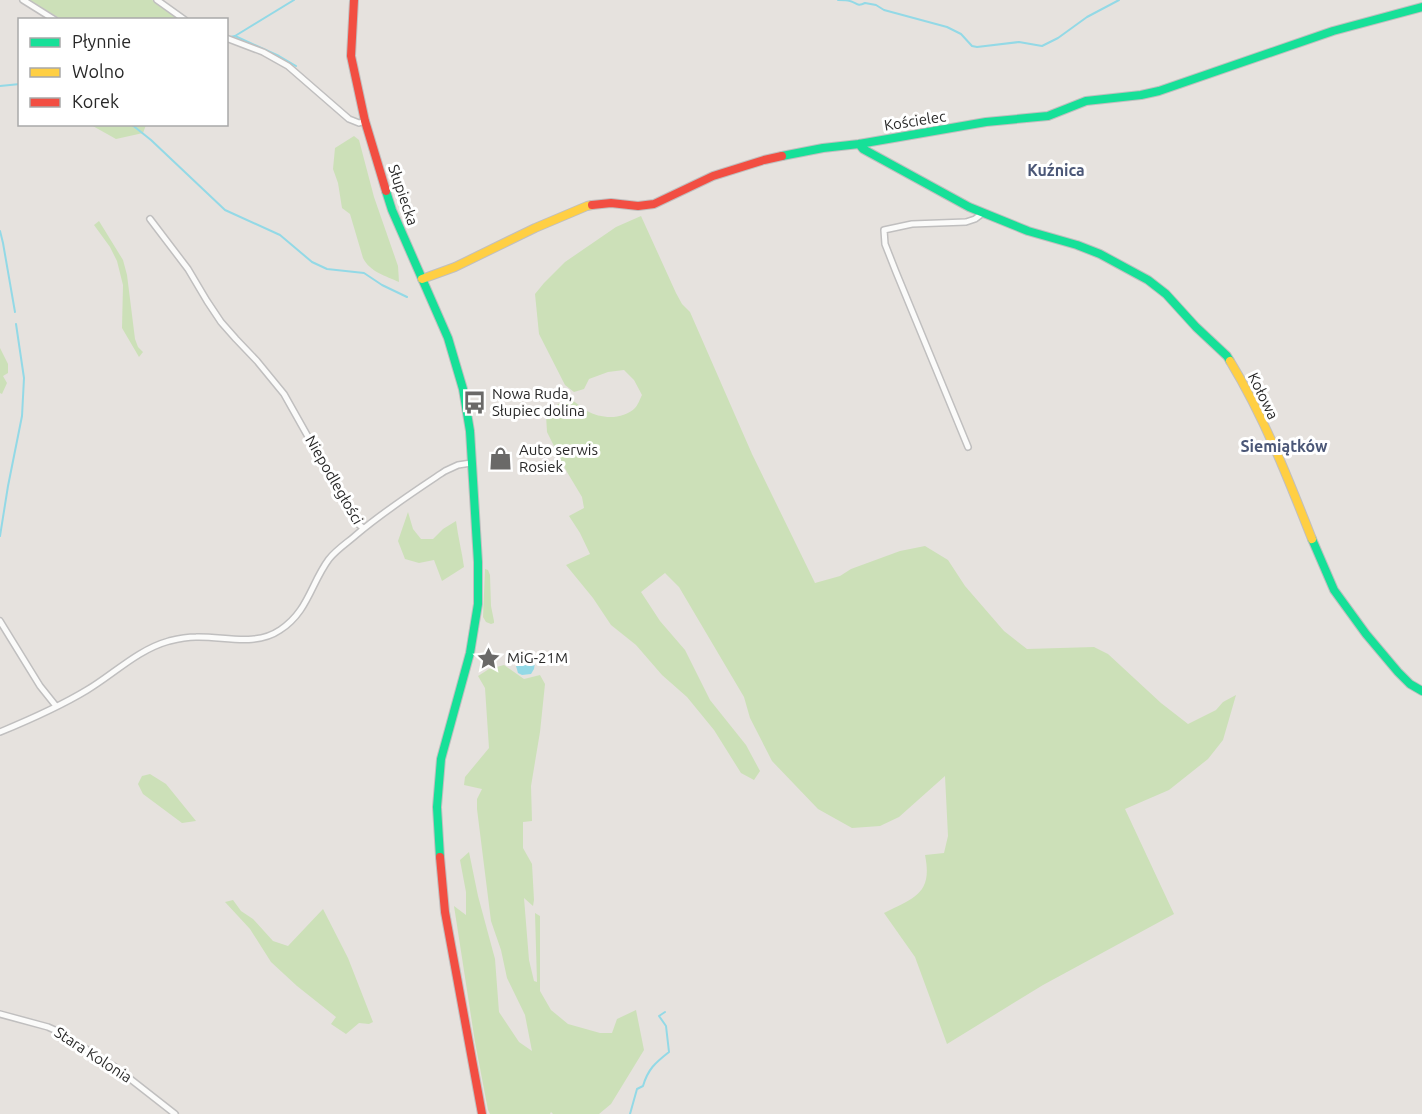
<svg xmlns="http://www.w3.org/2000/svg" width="1422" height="1114" font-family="Ubuntu,sans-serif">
  <rect width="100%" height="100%" fill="#e6e2de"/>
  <path fill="#cce0b8" d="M29 0H152L178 19H61Z
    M91 125 146 124V125L143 133 116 139Z
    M354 136 359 140 374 197 398 266 399 282C386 276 370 272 363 258L350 214 342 208 338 183 333 169 335 148Z
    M641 216 676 293 682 304 690 312 752 454 815 583 840 576 851 569 900 551 925 546 948 560 965 586 1004 631 1027 649 1094 647 1108 654 1161 703 1188 724 1216 710 1223 702 1236 695 1223 740 1208 759 1169 790 1125 809 1174 914 1043 985 947 1044 915 957 884 913C914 898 933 894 925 855L944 853 948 836 945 776 899 817 880 826 852 828 818 809 772 761 750 718 744 697 679 587 665 573 641 592 660 621 685 650 710 700 746 745 760 771 754 780 741 773 714 730 687 697 662 675 636 645 611 625 593 598 566 565 590 554 580 533 569 516 584 508 582 497 567 472 547 432 546 415 554 407 567 398C577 402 579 406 587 411 601 419 623 420 635 408 638 405 640 399 642 395L634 380 624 370 608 372 589 379 584 389 574 392 565 385 539 334 535 294 544 283 565 262 616 227Z
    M99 221 123 260 127 275 135 339 138 347 143 352 139 357 122 328 123 285 117 261 110 247 94 225Z
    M0 348 8 364V373L3 376 7 383 2 394 0 393Z
    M408 512 413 529 421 539H433L443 529 456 521C458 537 462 552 464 567L442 581 434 560 419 563 405 559 398 541Z
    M485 569 488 570 490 575 491 606 494 621V623L491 624 486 622 483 617Z
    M504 665 524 679 540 675 545 684 540 732 531 786 532 821 523 822V848L532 864 534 900 533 906 524 898 529 960 534 981 537 982 535 913 540 916V991L551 1010 568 1024 600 1033H612L617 1019 636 1010 644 1050 611 1104 599 1114H553L551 1112 550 1114H490L488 1110 475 1042 454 906 466 915V892L460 860 469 852 478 896 495 959 499 1012 519 1042 532 1051 525 1015 507 978 501 950 491 921 477 809V799L482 789 464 785 465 777 489 748 485 688 478 676 489 669Z
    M150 774 166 784 196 821 182 823 143 794 138 784 142 776Z
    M233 900 241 911 253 919 273 941 288 946 323 909 348 958 373 1022 369 1024 359 1023 346 1034 331 1024 336 1017 297 986 271 962 250 929 225 902Z"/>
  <path fill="#93d9e6" d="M528 657 532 658 535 662 534 669 531 674 522 675 518 673 516 666 518 660Z"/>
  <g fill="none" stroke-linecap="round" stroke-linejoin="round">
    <path stroke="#93d9e6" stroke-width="2" d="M838 0C842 0 847 0 850 1 857 3 857 7 865 3L876 5 884 10 947 27 961 34 972 46 977 47 1019 42 1042 46 1058 38 1087 17 1119 0
      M235 36 279 56 296 66
      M230 37 235 36 294 0
      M0 86 20 84
      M131 124 151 140 225 210 280 235 312 262 327 269 364 273 382 285 407 297
      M0 231 3 243 15 312
      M0 536 8 486 22 416 24 378 16 324
      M630 1114 637 1089 643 1086C648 1069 655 1063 669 1052L666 1026 659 1016 665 1012"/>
    <defs>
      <path id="street" d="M23 0 55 20
        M157 0 185 20
        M226 38 263 52 288 66 349 119 359 123 365 121
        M150 219 188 269 207 301 221 322 236 339 257 361 284 394 356 522 363 528
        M968 447 896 272 885 244 884 230 912 224 966 222 975 219 983 213
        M0 621 40 686 56 706
        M0 732C29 720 59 707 87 690 114 674 137 650 169 641 177 639 187 637 196 637 224 636 255 647 280 630 308 612 311 583 329 559 337 549 347 543 356 535 384 511 415 491 445 471L458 465 471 463
        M0 1014 48 1027 57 1031 115 1067 175 1114"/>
      <path id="fast" d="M859 144 863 149 969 207 1028 231 1077 245 1100 254 1148 280 1166 294 1196 327 1227 356 1230 361
        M782 156 823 148 859 144 986 122 1048 116 1086 101 1141 95 1159 91 1333 31 1422 7
        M386 191 392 210 448 338 463 389 470 431 478 562V604L470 653 441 759 437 807 440 857
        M1312 539 1334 590 1366 634 1398 672 1410 684 1422 691"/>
      <path id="slow" d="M422 279 455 267 535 228 587 206 592 205
        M1230 361C1264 417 1288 478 1312 539"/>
      <path id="jam" d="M354 0 351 56 365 121 386 191
        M592 205 611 203 638 206 654 204 713 176 764 160 782 156
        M440 857 445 912 482 1114"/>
    </defs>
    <use href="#street" stroke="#c0bfbf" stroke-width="8"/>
    <use href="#fast" stroke="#c0bfbf" stroke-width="10"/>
    <use href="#slow" stroke="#c0bfbf" stroke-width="10"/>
    <use href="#jam" stroke="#c0bfbf" stroke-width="10"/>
    <use href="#street" stroke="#fbfbfa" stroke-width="5"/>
    <use href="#fast" stroke="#16e098" stroke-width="8"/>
    <use href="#slow" stroke="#ffcf43" stroke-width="8"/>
    <use href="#jam" stroke="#f24e42" stroke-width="8"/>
  </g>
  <defs>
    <symbol id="bus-bare" viewBox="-9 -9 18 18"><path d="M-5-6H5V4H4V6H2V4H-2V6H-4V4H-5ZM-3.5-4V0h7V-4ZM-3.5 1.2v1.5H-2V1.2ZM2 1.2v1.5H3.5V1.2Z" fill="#6a6968" stroke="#fff" stroke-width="2.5" paint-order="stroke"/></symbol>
    <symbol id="shop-bare" viewBox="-9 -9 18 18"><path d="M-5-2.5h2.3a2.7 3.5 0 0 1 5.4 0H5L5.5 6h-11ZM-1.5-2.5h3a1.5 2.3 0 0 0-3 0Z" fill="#6a6968" stroke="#fff" stroke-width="2.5" paint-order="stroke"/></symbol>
    <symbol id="sight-bare" viewBox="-9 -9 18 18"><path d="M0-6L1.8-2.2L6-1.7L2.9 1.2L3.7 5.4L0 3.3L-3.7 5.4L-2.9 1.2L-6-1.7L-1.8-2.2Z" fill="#6a6968" stroke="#fff" stroke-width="2.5" paint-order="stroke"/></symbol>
  </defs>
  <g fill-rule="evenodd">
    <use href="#bus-bare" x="458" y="386" width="33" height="33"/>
    <use href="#shop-bare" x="484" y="442" width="33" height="33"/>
    <use href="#sight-bare" x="472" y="642" width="33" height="33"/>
  </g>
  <g text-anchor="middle" stroke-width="6" stroke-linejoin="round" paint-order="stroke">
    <g font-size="15" fill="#282828" stroke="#fff">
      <text transform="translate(915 121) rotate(-9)" y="5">Kościelec</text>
      <text transform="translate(403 195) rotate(71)" y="5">Słupiecka</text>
      <text transform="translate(1263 396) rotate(64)" y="5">Kołowa</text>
      <text transform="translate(334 480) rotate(60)" y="5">Niepodległości</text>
      <text transform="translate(93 1055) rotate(33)" y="5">Stara Kolonia</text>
    </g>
    <g font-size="15" fill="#282828" stroke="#fff" text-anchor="start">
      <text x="492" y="399">Nowa Ruda,<tspan x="492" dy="17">Słupiec dolina</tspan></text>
      <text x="519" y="455">Auto serwis<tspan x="519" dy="17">Rosiek</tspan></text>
      <text x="507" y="663">MiG-21M</text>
    </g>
    <g font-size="16" font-weight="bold" fill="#4b5777" stroke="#fff">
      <text x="1056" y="176">Kuźnica</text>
      <text x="1284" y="452">Siemiątków</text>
    </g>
  </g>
  <rect x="18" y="18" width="210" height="108" fill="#ffffff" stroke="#a9a9a9" stroke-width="1.5"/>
  <rect x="30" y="38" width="30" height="9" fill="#16e098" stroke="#a9a9a9" stroke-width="1.5"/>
  <text x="72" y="48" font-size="18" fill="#282828">Płynnie</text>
  <rect x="30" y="68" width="30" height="9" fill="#ffcf43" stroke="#a9a9a9" stroke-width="1.5"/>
  <text x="72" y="78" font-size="18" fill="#282828">Wolno</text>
  <rect x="30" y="98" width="30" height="9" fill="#f24e42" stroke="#a9a9a9" stroke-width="1.5"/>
  <text x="72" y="108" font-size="18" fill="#282828">Korek</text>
</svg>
